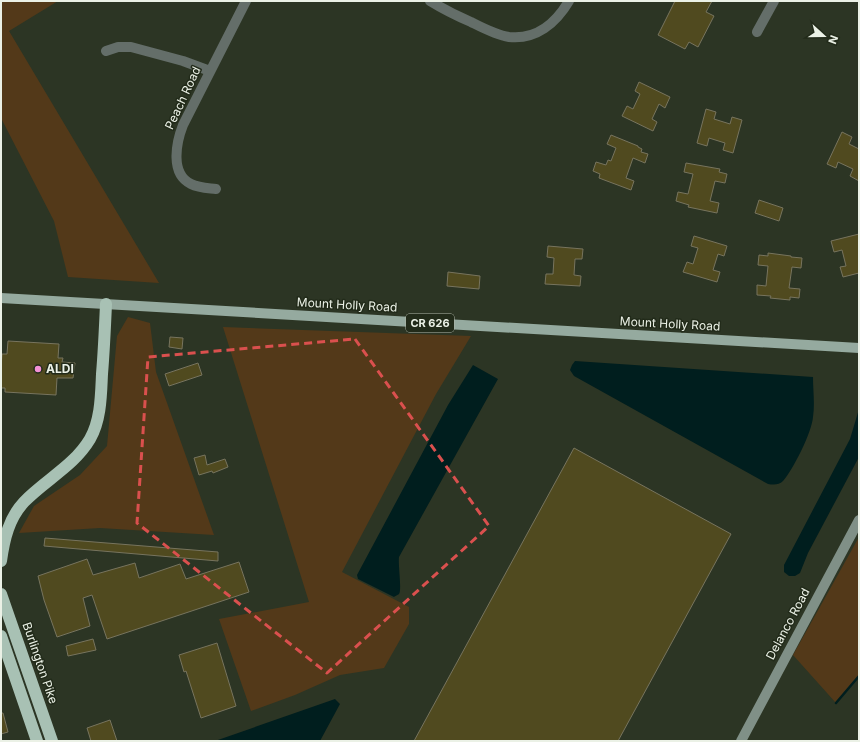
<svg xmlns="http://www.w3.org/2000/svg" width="860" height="742" font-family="Inter,sans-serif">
  <rect width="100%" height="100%" fill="#2c3524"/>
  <path fill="#533919" d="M1 1H58L9 31 159 283 68 277 54 221 1 118Z
    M128 317 150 323 156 372 214 535 100 528 19 533 34 506 80 475 107 446 117 336Z
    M223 327 471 336 436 394 342 572 409 607V624L384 668 340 675 295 695 251 711 219 619 309 602Z
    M859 537V676L836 703 793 655Z"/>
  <path fill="#001e1e" d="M575 361 813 377C813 390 815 404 813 417 812 432 793 470 783 481 779 485 774 485 768 484L574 376 570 370 572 365Z
    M473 365 498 379 399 557C398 565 402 590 399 594 399 594 394 597 394 597L358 579 357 575 448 405Z
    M859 409V457L808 553 800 573 795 576H789L784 572V565L850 439Z
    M335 699 340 704 320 741H215Z"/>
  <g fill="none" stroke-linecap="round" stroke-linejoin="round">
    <path stroke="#001e1e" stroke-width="2.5" d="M836 703 859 676"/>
  </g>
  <path fill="#504a1f" stroke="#77745e" d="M675 1H712L706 12 714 16 698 47 689 42 685 49 658 35Z
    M639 82 670 97 665 108 659 104 652 119 657 122 653 131 622 116 627 106 633 109 640 94 635 91Z
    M706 109 716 112 714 119 730 124 732 117 742 120 733 153 723 150 725 143 709 138 707 146 697 143Z
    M842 132 852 137 849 144 859 149V181L850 176 853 169 838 162 836 168 827 164Z
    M611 135 638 146V147L642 149 641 152 648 154 645 163 633 158 626 178 634 181 631 190 599 178 600 174 593 171 596 162 606 165 608 160 611 161 616 148 607 144Z
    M686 163 720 169 719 172 727 174 725 183 715 181 710 201 719 203 717 213 688 207 689 205 676 201 678 192 688 194 693 174 684 172Z
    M759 200 783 208 779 221 755 213Z
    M859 234V273L843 277 840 267 846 266 842 250 834 252 831 241Z
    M694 236 727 246 724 256 718 254 713 270 720 272 717 282 683 272 687 262 693 264 698 248 691 246Z
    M548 246 583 249 582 259H575L574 275 581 276 580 286 545 284 546 274H553L554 258 547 257Z
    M768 253 791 256V257L802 258 801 268 792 267 789 288 800 289 799 298 790 297V300L770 298 771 296 757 295V285L766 286 768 266 758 265 759 255 768 256Z
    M448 272 480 276 479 289 447 286Z
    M170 337 183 338 182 349 169 347Z
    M8 341 59 344 58 358H63L62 362 75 363 73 378H57L56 395 5 392V388H1V368L2 354H7Z
    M198 363 202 375 169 386 165 374Z
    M574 448 731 534 618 741H414Z
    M205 455 207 465 225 459 228 467 213 473 212 471 199 475 194 458Z
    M45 538 218 552V561L44 546Z
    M87 559 93 575 135 563 139 578 180 564 186 579 239 562 249 592 107 639 92 595 83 598 90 626 57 637 44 600 38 576Z
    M93 639 96 650 68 656 66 646Z
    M217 643 236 706 201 718 186 671 184 672 179 655Z
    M1 713H3L8 732 1 734Z
    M110 720 117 741H91L87 728Z"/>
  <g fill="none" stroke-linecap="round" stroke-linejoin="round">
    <path stroke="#646e69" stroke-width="10" d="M430 1C443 9 457 16 471 22 483 28 496 35 509 37 536 40 556 23 569 1
      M757 32 774 1
      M106 51 118 47H131L183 61 210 71
      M216 189C208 188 199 188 191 184 170 174 176 143 183 125L246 1"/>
    <path stroke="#809087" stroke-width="10" d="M741 741 859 520"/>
    <path stroke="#95aa9f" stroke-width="10" d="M1 298 859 348"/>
    <path stroke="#a8c1b4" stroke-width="12" d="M1 561C4 539 9 518 24 502 45 480 74 466 90 439 101 420 101 395 102 374 104 350 105 327 106 304
      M1 594 52 741
      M1 636 37 741"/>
  </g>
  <path fill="none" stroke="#da504e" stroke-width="3" stroke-dasharray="8 5" stroke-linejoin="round" d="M355 339 489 526 327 673 137 523 148 357Z"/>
  <circle fill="#f391d5" stroke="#222b1a" stroke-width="1.5" cx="38" cy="369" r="4"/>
  <g text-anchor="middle" stroke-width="3" stroke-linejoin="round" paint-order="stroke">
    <rect fill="#222b1a" stroke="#afb6a9" stroke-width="1" x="406" y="314" width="48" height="18" rx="3"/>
    <g font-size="11" font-weight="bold" fill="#ebf1e6">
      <text x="430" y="327">CR 626</text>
    </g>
    <g font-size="12" fill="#ebf1e6" stroke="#222b1a">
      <text transform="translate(183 98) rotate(-65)" y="4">Peach Road</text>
      <text transform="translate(347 305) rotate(3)" y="4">Mount Holly Road</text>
      <text transform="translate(670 324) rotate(3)" y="4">Mount Holly Road</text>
      <text transform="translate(788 624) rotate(-62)" y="4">Delanco Road</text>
      <text transform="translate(40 663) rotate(71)" y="4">Burlington Pike</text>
    </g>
    <g font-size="12" font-weight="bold" fill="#ebf1e6" stroke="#222b1a" text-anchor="start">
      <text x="46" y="373">ALDI</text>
    </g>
  </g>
  <rect width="860" height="742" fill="none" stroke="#ebf1e6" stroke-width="4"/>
  <g transform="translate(824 36) rotate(111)" stroke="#222b1a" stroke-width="3" paint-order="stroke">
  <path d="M0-3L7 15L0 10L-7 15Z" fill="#ebf1e6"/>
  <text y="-6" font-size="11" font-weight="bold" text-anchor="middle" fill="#ebf1e6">N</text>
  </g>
</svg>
